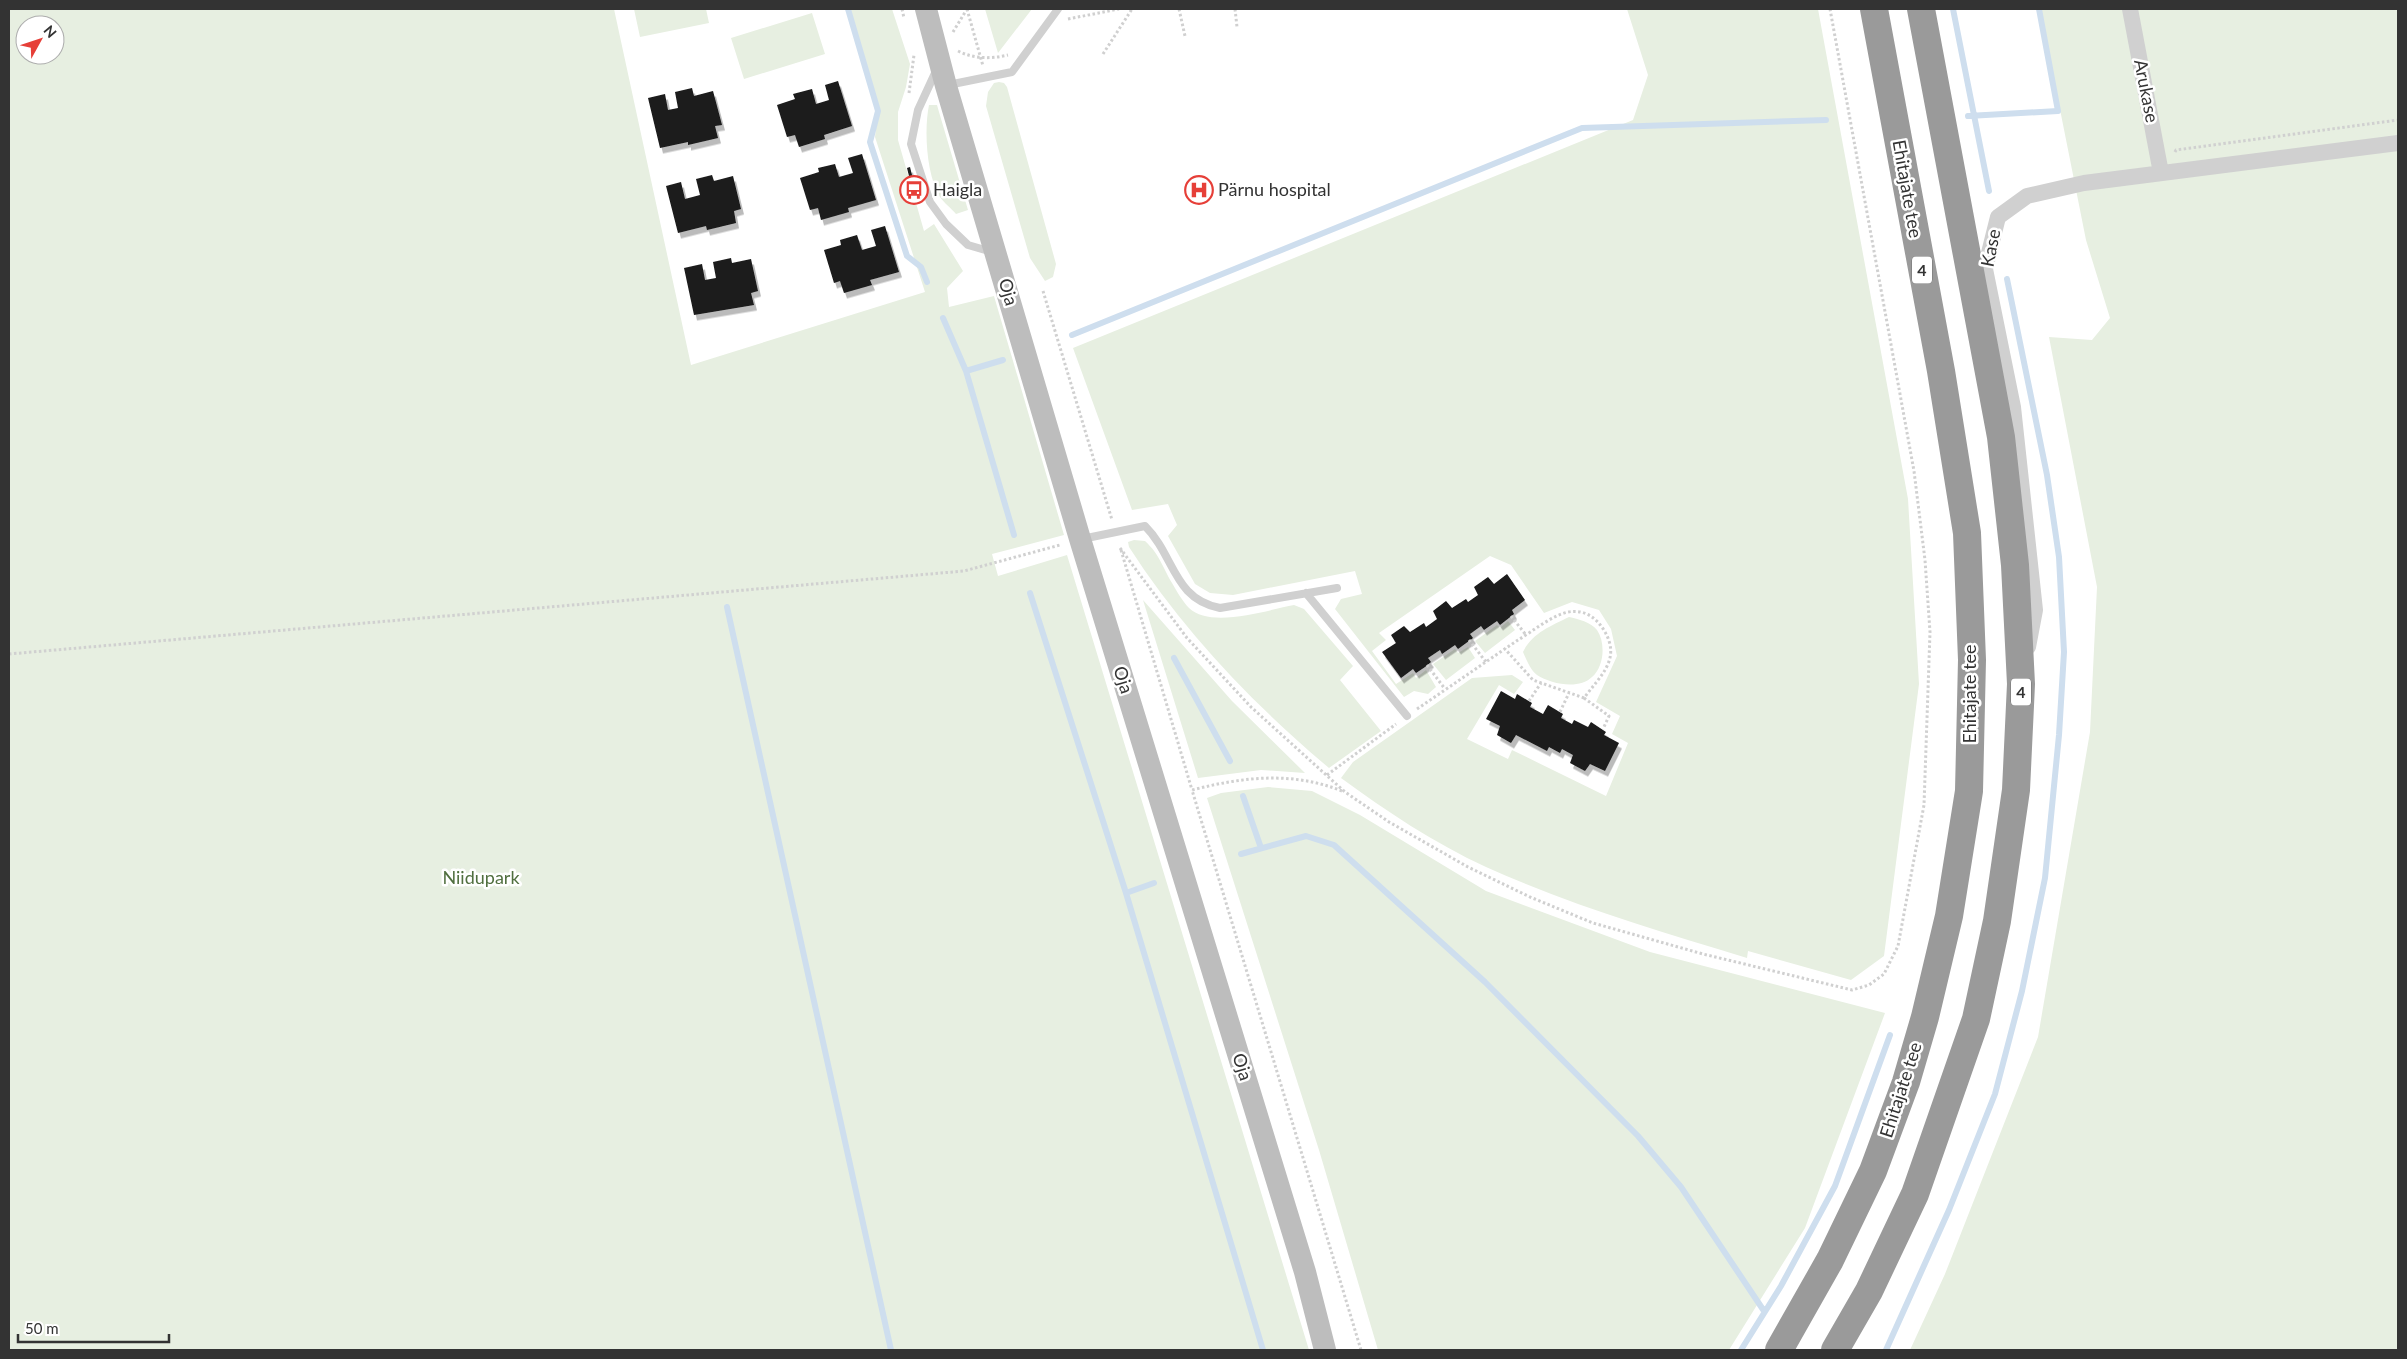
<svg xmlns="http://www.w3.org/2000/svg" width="2407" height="1359" font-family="Lato,sans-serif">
  <defs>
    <filter id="shadow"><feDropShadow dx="3" dy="5.5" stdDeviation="0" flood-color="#0004"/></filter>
  </defs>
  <rect width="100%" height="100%" fill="#fff"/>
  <path fill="#e7efe1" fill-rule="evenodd" d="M9 9H614L691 365 925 292 875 137 878 111 848 9H892L910 64 906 87 898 112V140L924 231 934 224 963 271 947 288 949 307 994 296 1064 535 992 554 998 576 1067 555 1309 1350H9ZM25 25H55V55H25Z
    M634 9H706L709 23 640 37Z
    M985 9H1032L998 53Z
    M1627 9H1818L1908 499 1919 684 1884 956 1851 980 1748 951 1747 958C1658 931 1570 905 1486 867 1434 843 1386 811 1341 778L1353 762 1472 678 1512 675 1523 682 1514 694 1499 685 1467 739 1508 759 1512 750 1606 796 1628 743 1612 734 1620 716 1596 702 1617 656 1611 629 1599 610 1572 602 1544 613 1511 565 1490 556 1379 633 1386 640 1372 651 1396 684 1413 673 1416 678 1426 670 1436 687 1428 694 1414 691 1404 697 1335 609 1341 599 1362 594 1355 571 1233 595 1210 593 1195 584 1168 536 1177 525 1168 504 1132 510 1073 348 1633 120 1648 75Z
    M2040 9H2398V1350H1910L1945 1274 2038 1037 2090 732 2097 587 2049 337 2092 340 2110 318 2086 240Z
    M812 13 825 54 744 79 731 38Z
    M999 82 1004 83 1007 87 1056 264 1053 277 1045 281 1030 258 986 106 988 92 994 83Z
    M929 105H937L939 112 968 210 956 214C951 208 944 203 940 197 926 174 924 129 929 105Z
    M1134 540 1145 541C1160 555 1162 566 1172 583 1176 590 1183 602 1189 608 1211 629 1267 610 1294 605L1304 609 1353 666 1340 680 1381 731 1329 768C1253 704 1183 631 1129 547L1128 542Z
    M1143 600 1232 701 1305 773 1261 770 1198 778Z
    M1569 617C1578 619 1591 622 1597 630 1606 643 1604 667 1592 677 1579 690 1551 684 1537 675 1531 671 1526 659 1523 652 1532 633 1551 626 1569 617Z
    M1508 621 1515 630 1485 653 1475 641 1497 625 1500 628Z
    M1468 647 1475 658 1446 680 1433 664 1455 649 1458 653Z
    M1268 787 1312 791 1360 815 1486 891 1650 952 1885 1013 1805 1228 1729 1350H1378L1319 1150 1207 798 1221 793Z"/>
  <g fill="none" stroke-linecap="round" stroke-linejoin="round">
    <path stroke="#cedeee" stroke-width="6" d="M848 9 878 111 870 142 907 256 921 267 927 282
      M1953 9 1989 191
      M1968 116 2058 111 2039 9
      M943 318 966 371 1014 535
      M1072 335 1582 128 1826 120
      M966 371 1003 360
      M1030 593 1126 893 1263 1350
      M727 607 891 1350
      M1174 658 1230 761
      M1243 796 1261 848
      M1241 854 1306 836 1334 845 1485 982 1638 1136 1681 1187 1764 1311
      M1126 893 1154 883
      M1741 1350 1781 1286 1835 1186 1890 1035
      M1886 1350 1949 1210 1995 1094 2022 991 2045 878 2059 735 2064 652 2059 557 2047 475 2007 279"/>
  </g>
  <path fill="#1a1a1a" filter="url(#shadow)" d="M838 81 852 126 824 135 825 139 799 147 795 135 787 137 777 105 795 99 793 94 812 89 816 104 829 100 825 85Z
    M692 88 694 96 713 91 722 125 715 126 718 138 688 145V142L660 148 648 98 665 94 668 110 678 108 675 92Z
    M862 154 876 200 848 208 849 212 821 220 818 208 810 210 800 178 819 172 818 168 835 164 839 177 853 173 848 158Z
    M910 167 913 179 910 180 907 168Z
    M712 175 714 181 733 176 741 209 734 211 736 223 707 230 706 226 678 233 666 186 681 182 685 199 700 195 696 179Z
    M885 226 899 272 870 280 872 285 844 293 840 281 834 283 824 250 841 245 840 240 857 235 862 250 876 246 871 230Z
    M731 258 732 263 751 259 758 291 751 293 754 305 694 315 684 268 702 264 705 280 716 278 713 262Z
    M1507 574 1525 600 1512 610 1514 614 1500 625 1497 621 1484 630 1481 626 1470 634 1473 638 1458 649 1455 645 1442 654 1440 650 1428 658 1431 662 1425 667 1416 673 1413 669 1401 678 1382 652 1396 643 1391 635 1404 626 1410 632 1424 623 1426 627 1437 619 1433 611 1446 601 1452 608 1466 599 1468 602 1478 595 1474 587 1488 577 1494 584Z
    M1501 691 1515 699 1517 694 1532 703 1530 707 1543 714 1548 705 1563 714 1561 718 1572 724 1574 720 1588 727 1591 722 1606 732 1604 735 1619 743 1605 771 1590 764 1585 771 1570 763 1573 755 1562 749 1560 753 1549 747 1547 751 1516 735 1511 743 1497 735 1500 726 1486 719Z"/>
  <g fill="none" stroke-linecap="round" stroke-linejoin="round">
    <path stroke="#d0d0d0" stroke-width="3" stroke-dasharray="2.5 2.5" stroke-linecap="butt" d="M902 9 904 18
      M967 9 983 66
      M1179 9 1185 36
      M1235 9 1237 27
      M1068 19 1119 9
      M953 32 967 9
      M958 51C974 59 991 59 1008 55
      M1103 54 1132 9
      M909 93 914 55
      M2175 152 2176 150 2398 120
      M1043 291 1112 520
      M1120 548 1187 638 1251 707 1345 792 1389 822 1468 867 1530 897 1593 923 1703 954 1852 990 1869 985 1884 974 1898 946 1924 805 1930 632 1925 560 1914 471 1830 9
      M1121 550 1192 790
      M1511 616 1526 635
      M1469 640 1486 662
      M9 654 964 571 1060 545
      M1427 665 1445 689
      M1584 698 1609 716 1603 729
      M1529 701 1541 683
      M1417 709C1451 686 1484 663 1518 640 1533 631 1551 616 1568 612 1585 609 1597 618 1605 632 1621 660 1600 676 1584 698L1533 680 1505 649
      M1560 712 1569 693
      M1327 775 1396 724
      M1342 791C1292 771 1243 777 1192 790L1361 1350"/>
    <path stroke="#d0d0d0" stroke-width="8" d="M936 71 918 110 911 144 930 202 946 224 968 245 992 252
      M948 85 1012 72 1058 9
      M1082 539 1145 526C1175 556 1173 599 1220 608L1337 588
      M1306 593 1407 716"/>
    <path stroke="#d0d0d0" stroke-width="16" d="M2130 9 2161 173
      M2028 647 2035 610 2013 407 1985 269 1998 217 2027 196 2084 183 2398 143"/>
    <path stroke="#bdbdbd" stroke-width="22" d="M926 9 946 86 1080 539 1305 1272 1325 1350"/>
    <path stroke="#9a9a9a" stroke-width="28" d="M1779 1350 1830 1260 1873 1171 1906 1082 1925 1017 1949 916 1969 791 1972 660 1967 533 1941 371 1874 9
      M1835 1350 1869 1291 1915 1194 1976 1019 1997 921 2016 790 2021 684 2015 565 2001 437 1921 9"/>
  </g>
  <defs>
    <symbol id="bus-ring" viewBox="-11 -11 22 22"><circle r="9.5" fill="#fff" stroke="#e63f38" stroke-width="1.5"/><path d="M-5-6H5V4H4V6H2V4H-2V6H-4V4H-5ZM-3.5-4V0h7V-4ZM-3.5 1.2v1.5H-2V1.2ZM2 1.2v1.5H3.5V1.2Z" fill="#e63f38"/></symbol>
    <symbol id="hospital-ring" viewBox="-11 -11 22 22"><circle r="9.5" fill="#fff" stroke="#e63f38" stroke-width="1.5"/><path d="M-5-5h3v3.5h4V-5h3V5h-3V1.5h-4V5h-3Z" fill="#e63f38"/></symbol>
  </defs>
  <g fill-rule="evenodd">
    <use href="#bus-ring" x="898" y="174" width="32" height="32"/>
    <use href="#hospital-ring" x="1183" y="174" width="32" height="32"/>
  </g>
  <g text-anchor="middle" stroke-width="5" stroke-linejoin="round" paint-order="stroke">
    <g fill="#fff" stroke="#707070" stroke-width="1">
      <rect x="1912" y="256.5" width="20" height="27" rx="4"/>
      <rect x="2011" y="678.5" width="20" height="27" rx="4"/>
    </g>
    <g font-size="16" font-weight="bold" fill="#333">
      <text x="1922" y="276">4</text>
      <text x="2021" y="698">4</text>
    </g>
    <g font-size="18" fill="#333" stroke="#fff">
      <text transform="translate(2146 91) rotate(79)" y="6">Arukase</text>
      <text transform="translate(1907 189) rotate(80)" y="6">Ehitajate tee</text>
      <text transform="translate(1991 248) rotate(-79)" y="6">Kase</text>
      <text transform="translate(1008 292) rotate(74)" y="6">Oja</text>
      <text transform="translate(1123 680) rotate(73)" y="6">Oja</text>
      <text transform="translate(1970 694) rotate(-90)" y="6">Ehitajate tee</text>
      <text transform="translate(1242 1067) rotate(73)" y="6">Oja</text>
      <text transform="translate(1901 1090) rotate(-72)" y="6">Ehitajate tee</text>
    </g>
    <g font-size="18" fill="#333" stroke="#fff" text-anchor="start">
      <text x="933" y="196">Haigla</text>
      <text x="1218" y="196">Pärnu hospital</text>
    </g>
    <g font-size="18" fill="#506f3f" stroke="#fff">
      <text x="481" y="884">Niidupark</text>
    </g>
  </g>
  <rect width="2407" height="1359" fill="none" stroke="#333333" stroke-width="20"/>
  <g transform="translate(40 40) rotate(50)"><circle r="24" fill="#ffffff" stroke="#adadad"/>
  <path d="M0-4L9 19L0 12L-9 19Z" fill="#e63f38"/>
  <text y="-8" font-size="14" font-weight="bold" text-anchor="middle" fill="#333333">N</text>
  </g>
  <path d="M18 1334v8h151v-8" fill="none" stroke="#333333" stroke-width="2.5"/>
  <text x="25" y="1334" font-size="15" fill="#333333" stroke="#ffffff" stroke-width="4" paint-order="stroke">50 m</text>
</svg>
